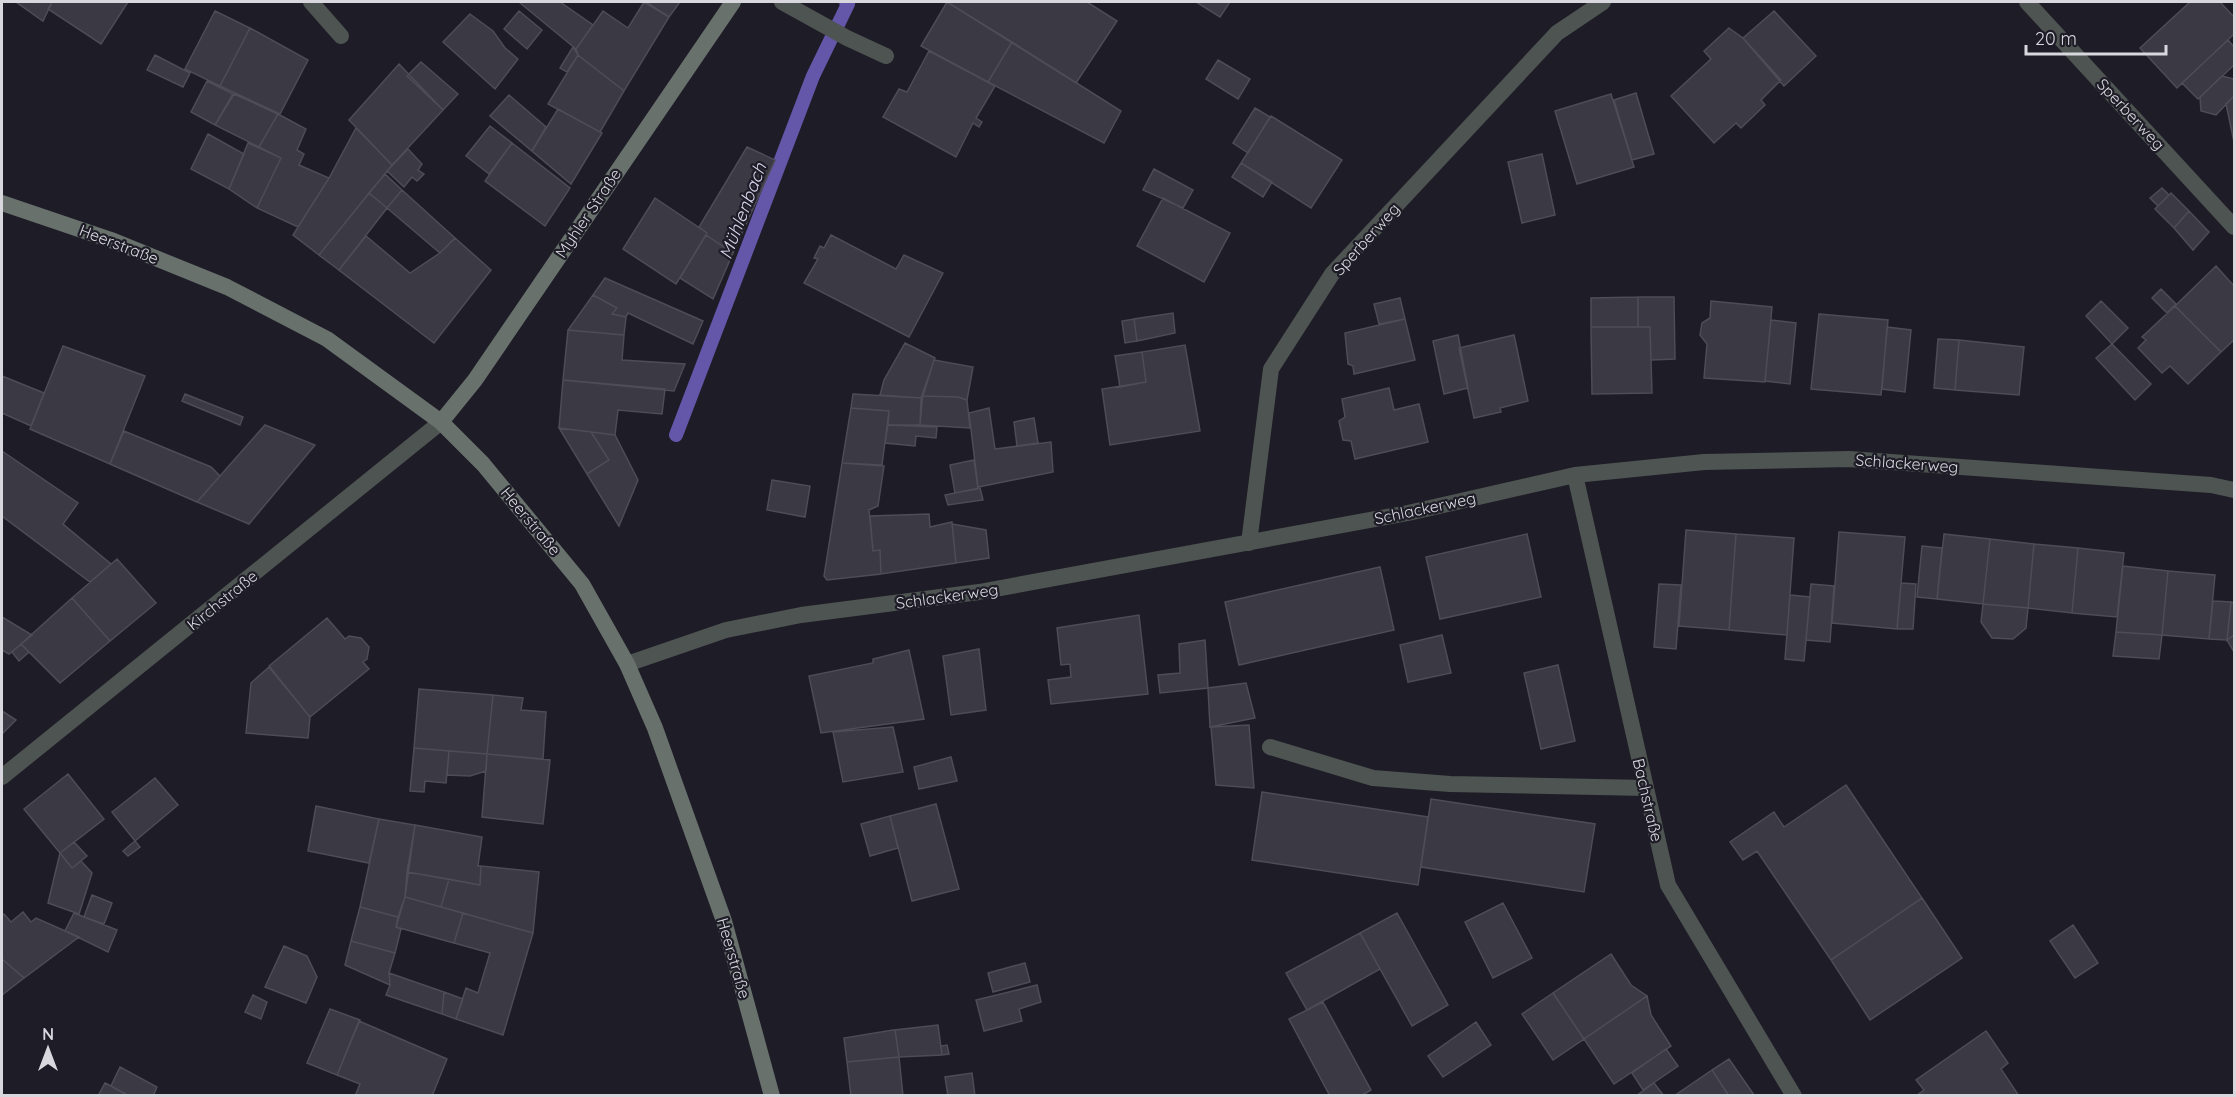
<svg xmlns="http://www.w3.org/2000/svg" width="2236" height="1097" font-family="Quicksand,sans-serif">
  <rect width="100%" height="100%" fill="#1e1d27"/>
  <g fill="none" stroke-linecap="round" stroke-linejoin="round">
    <path stroke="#6456a8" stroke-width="14" d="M676 435 813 76 848 4 846 2"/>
  </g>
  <path fill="#3a3944" stroke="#4d4c57" stroke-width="1.5" d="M16 2H52L43 21Z
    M52 2H128L101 44 48 9Z
    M519 2H560L593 25 576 49Z
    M644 2 669 17 624 91 578 55 576 49 603 11 628 28Z
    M646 2H680L669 17Z
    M947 2 1012 42 988 82 921 46Z
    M947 2H1087L1117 21 1076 83Z
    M1196 2H1230L1220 17Z
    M2190 2H2220L2234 17V34L2177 88 2140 48Z
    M215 11 250 28 220 86 185 69Z
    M519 11 542 30 527 49 504 29Z
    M1774 11 1816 56 1784 86 1743 38Z
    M470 14 493 31 505 48 518 59 495 89 443 42Z
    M250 28 308 60 280 114 220 86Z
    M1729 28 1743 38 1781 80 1761 100 1765 105 1741 128 1736 123 1714 143 1671 96 1711 59 1704 51Z
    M2228 40 2234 47V65L2198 99 2182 83Z
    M1012 42 1121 111 1104 143 988 82Z
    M573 47 578 55 567 72 560 68Z
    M929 51 995 86 976 118 982 122 979 127 973 123 956 157 883 117 899 89 907 92Z
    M155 55 190 73 183 87 147 70Z
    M578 55 624 91 600 132 548 104Z
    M1218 60 1250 79 1238 99 1206 79Z
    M421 62 458 94 443 110 407 76Z
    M399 64 443 110 392 165 349 120Z
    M2222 76 2234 79V96L2216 115 2201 111 2200 97Z
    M207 81 233 94 215 125 191 112Z
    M1636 93 1654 154 1632 160 1614 100Z
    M234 94 278 114 259 147 215 125Z
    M1611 94 1634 167 1577 184 1555 111Z
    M509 95 546 127 532 151 490 116Z
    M2234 96V142L2226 104Z
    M1255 108 1270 117 1248 153 1233 143Z
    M558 109 602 133 571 184 532 151Z
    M278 114 306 129 297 150 304 154 299 165 329 178 298 227 257 208 281 158 259 147Z
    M1271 116 1342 160 1311 208 1241 163Z
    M490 126 512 143 489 174 466 156Z
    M356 128 392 165 319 255 293 235 329 178Z
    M208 134 244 154 229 189 191 169Z
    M248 143 281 158 257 208 229 189Z
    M512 143 570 188 545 226 485 181Z
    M747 147 775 160 733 253 706 235 707 233 699 227Z
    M408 149 422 164 418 170 424 174 417 181 412 177 404 187 387 171Z
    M1542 154 1555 215 1522 223 1508 162Z
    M1241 163 1272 182 1263 197 1232 177Z
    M1154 169 1193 190 1183 208 1143 190Z
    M385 174 402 190 387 208 369 193Z
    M2162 188 2169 195 2158 206 2150 198Z
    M402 190 455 238 440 253 387 208Z
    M369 193 387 208 339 270 319 255Z
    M2171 193 2189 211 2174 228 2155 209Z
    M655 198 707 233 676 284 623 249Z
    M1163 198 1230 233 1204 282 1137 246Z
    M2189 211 2209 232 2193 250 2174 228Z
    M706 235 733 253 713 299 680 278Z
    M831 235 896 269 904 255 943 273 909 337 804 283 818 259 814 258 820 246 824 248Z
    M366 236 410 273 440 253 455 238 491 270 434 343 339 270Z
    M2216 266 2234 286V340L2221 352 2175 306Z
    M605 278 703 321 693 344 628 313 626 317 612 314 617 308 593 295Z
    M2161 289 2176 304 2167 313 2152 298Z
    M593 295 617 308 612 314 626 317 624 335 568 330Z
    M1638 297V327H1591V298Z
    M1638 297H1674L1675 359 1651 360 1650 327H1638Z
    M1400 298 1405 319 1379 324 1374 304Z
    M1711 301 1772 307 1765 382 1704 378 1707 344 1700 335 1702 323 1710 318Z
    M2101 301 2128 328 2112 344 2086 316Z
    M2175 306 2221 352 2188 384 2170 366 2162 373 2138 348 2146 340 2142 337Z
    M1173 313 1175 333 1137 341 1134 319Z
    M1819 314 1888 320 1881 395 1811 389Z
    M1134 319 1137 341 1125 343 1122 321Z
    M1405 319 1415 360 1354 374 1353 366 1348 364 1345 333Z
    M1771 320 1796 323 1790 384 1765 381Z
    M1591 327H1650L1652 393 1592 394Z
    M1887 327 1911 330 1905 392 1882 389Z
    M568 330 624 335 622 360 685 364 674 391 563 380Z
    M1458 335 1468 388 1444 394 1433 341Z
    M1514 335 1528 401 1500 408 1501 412 1474 418 1459 348Z
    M1938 339 1959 340 1955 390 1934 388Z
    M1959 340 2024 347 2019 395 1955 390Z
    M905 343 935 358 921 398 880 395 884 380Z
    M2112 344 2151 384 2135 400 2096 358Z
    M1185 345 1200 431 1110 445 1102 389 1146 382 1142 352Z
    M63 346 145 376 110 464 30 429Z
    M1142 352 1146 382 1120 387 1115 356Z
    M934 360 973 367 967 400 958 397 923 396Z
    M2 376 44 393 31 426 2 413Z
    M563 380 665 389 662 414 618 410 615 435 559 428Z
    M1389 388 1394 410 1419 404 1428 442 1355 459 1351 441 1343 440 1339 421 1345 417 1342 399Z
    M923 392V396L958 397 967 400 970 428 920 425Z
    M185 394 243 417 240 425 182 401Z
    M853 394 921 398 920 425H888L889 411 851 408Z
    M851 408 889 411 882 465 842 463Z
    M989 408 995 449 1051 442 1053 472 978 487 969 413Z
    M1034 418 1038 443 1017 446 1014 422Z
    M265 425 315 445 249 524 197 502Z
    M888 425 937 427 936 438 916 436 915 446 885 443Z
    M559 428 591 432 609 460 587 474Z
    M124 431 211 467 220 476 197 502 110 464Z
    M591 432 615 435 638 480 619 526 587 474 609 460Z
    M2 451 78 503 63 524 111 564 90 582 2 516Z
    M974 460 978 489 955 493 950 465Z
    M842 463 884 466 878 506 869 510 873 551 880 550 881 574 827 580 824 576Z
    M772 480 810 486 805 517 767 510Z
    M980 488 983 500 948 505 945 495Z
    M929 514 930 527 952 522 956 563 881 574 880 550 873 551 870 516Z
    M952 524 986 530 989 558 956 563Z
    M1686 530 1736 534 1729 630 1679 626Z
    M1839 532 1905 537 1897 629 1832 623Z
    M1527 534 1541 597 1440 619 1426 557Z
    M1736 534 1794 538 1787 635 1729 630Z
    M1944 534 1990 539 1983 604 1937 599Z
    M1990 539 2034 544 2028 608 1983 604Z
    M2034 544 2078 548 2072 613 2028 608Z
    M1922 546 1942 548 1937 599 1917 597Z
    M2078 548 2124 553 2117 617 2072 613Z
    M117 559 156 603 110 641 72 598Z
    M2123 566 2168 571 2162 635 2116 632Z
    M1380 567 1394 630 1239 665 1225 602Z
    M2168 571 2215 575 2209 639 2162 635Z
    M1901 583 1916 584 1913 629H1897Z
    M1659 584 1681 585 1676 649 1654 647Z
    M1811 584 1834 586 1830 642 1806 640Z
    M1790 595 1810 597 1804 661 1785 659Z
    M72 598 110 641 60 683 21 644Z
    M2213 601 2231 602 2227 640 2209 639Z
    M2231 602 2234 603V635L2227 640Z
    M1983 604 2028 608 2026 628 2013 639 1992 638 1981 622Z
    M1139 615 1148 694 1051 704 1048 680 1071 677 1070 664 1061 665 1057 628Z
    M2 617 32 635 9 654 2 650Z
    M327 618 345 639 349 636 361 638 369 647 367 659 363 662 369 669 310 717 269 666Z
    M2116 632 2162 635 2159 659 2113 656Z
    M1442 635 1451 673 1408 682 1400 645Z
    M2234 635V652L2227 640Z
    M1205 640 1208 688 1160 693 1158 675 1180 673 1179 644Z
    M21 644 29 652 19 661 12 652Z
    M979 649 986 710 951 715 943 656Z
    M909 650 924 719 821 733 809 676 873 663V659Z
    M1558 665 1575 741 1541 749 1524 673Z
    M269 667 310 717 308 738 246 733 251 683Z
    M1246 683 1255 718 1210 727 1208 688Z
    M419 689 493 695 487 754 414 748Z
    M493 695 523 698 521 710 546 712 543 759 487 754Z
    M2 711 16 720 2 734Z
    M1249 725 1254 788 1216 785 1211 727Z
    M893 727 903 772 843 782 833 732Z
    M414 748 449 751 446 783 425 781 424 792 410 791Z
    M449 751 487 754 486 771 470 776 447 775Z
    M487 754 550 760 543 824 482 817Z
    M951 757 957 781 919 789 914 767Z
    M68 774 104 819 60 853 24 809Z
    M155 778 178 805 135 841 112 812Z
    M1846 785 1922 898 1831 960 1757 851 1743 860 1730 842 1774 812 1784 827Z
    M1262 792 1428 817 1418 885 1252 860Z
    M1431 799 1595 824 1584 892 1421 867Z
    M936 804 959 889 912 901 890 816Z
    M316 806 379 819 369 863 308 851Z
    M890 816 898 848 870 856 861 824Z
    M379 819 415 825 405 897 398 917 360 907Z
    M415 825 482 837 478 866H481L480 885 407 872Z
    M135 841 140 847 128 856 123 851Z
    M74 842 87 856 72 868 60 853Z
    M60 853 72 868 81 861 92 873 79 914 48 903Z
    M481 866 539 872 533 933 441 907 449 879 480 885Z
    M407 872 449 879 441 907 405 897Z
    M92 895 112 903 104 924 84 917Z
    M405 897 463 913 454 943 396 927Z
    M1922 898 1962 958 1870 1020 1831 960Z
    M1503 903 1532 958 1493 978 1465 922Z
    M360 907 398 917 396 927 401 929 395 953 351 941Z
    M23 912 31 922 36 918 79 937 24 978 2 959V916L4 914 11 922Z
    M74 913 117 930 108 952 65 931Z
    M463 913 533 933 503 1035 456 1019 466 988 478 993 490 953 454 943Z
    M1397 913 1448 1005 1412 1026 1360 933Z
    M2073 925 2098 963 2075 978 2050 941Z
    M1360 933 1380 969 1307 1010 1286 973Z
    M351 941 395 953 389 973 390 985 345 965Z
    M284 946 307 956 317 977 306 1003 265 987Z
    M1611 954 1631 985 1647 996 1584 1039 1553 993Z
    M2 959 24 978 2 995Z
    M1025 963 1030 982 993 992 988 973Z
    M389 973 444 992 442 1014 386 995 390 985Z
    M1037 985 1041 1002 1019 1009 1022 1021 984 1031 976 1000Z
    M444 992 463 999 456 1019 442 1014Z
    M1553 993 1584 1039 1553 1060 1522 1014Z
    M253 995 267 1002 261 1019 245 1012Z
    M1647 996 1651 1015 1671 1046 1614 1084 1584 1039Z
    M1323 1002 1371 1090 1361 1096H1330L1289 1019Z
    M330 1009 360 1020 337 1075 307 1063Z
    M359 1021 447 1059 432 1096H355L360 1084 337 1075Z
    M1476 1022 1491 1045 1443 1077 1428 1056Z
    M938 1025 942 1055 899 1057 895 1030Z
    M893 1030H895L899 1057 847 1062 844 1038Z
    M1986 1031 2008 1063 2001 1069 2019 1096H1916L1924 1090 1916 1080Z
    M947 1045 949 1054 942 1055 941 1046Z
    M1666 1049 1678 1066 1643 1090 1632 1073Z
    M899 1057 903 1096H851L847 1062Z
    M1729 1059 1754 1095 1753 1096H1729L1712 1070Z
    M120 1067 157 1087 153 1096H129L111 1086Z
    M1712 1070 1729 1096H1674Z
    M972 1073 975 1096H948L945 1077Z
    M105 1083 111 1086 129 1096H98Z
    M1654 1083 1664 1096H1636Z"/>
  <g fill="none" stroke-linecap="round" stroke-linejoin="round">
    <path stroke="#4e5451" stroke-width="16" d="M782 2 847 38 886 56
      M1270 747 1373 778 1450 784 1646 788"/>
    <path stroke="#4e5451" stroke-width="16" d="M311 2 341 36
      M2027 2 2234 227
      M1575 475 1668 885 1794 1096
      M1249 543 1271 369 1332 274 1557 33 1603 2
      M627 664 726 630 801 615 979 592 1408 513 1575 475 1704 462 1849 459 2211 485 2234 490"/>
    <path stroke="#4e5451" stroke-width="16" d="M2 777 441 422"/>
    <path stroke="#69716d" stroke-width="16" d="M2 203 111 240 227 287 327 339 441 422 483 464 582 584 627 664 655 728 724 921 772 1096
      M441 422 475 380 733 2"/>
  </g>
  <g text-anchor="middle" stroke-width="4.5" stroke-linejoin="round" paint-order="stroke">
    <g font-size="16" fill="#d7d7dd" stroke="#1e1d27">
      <text transform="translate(2131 114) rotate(47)" y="6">Sperberweg</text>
      <text transform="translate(588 213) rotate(-56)" y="6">Myhler Straße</text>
      <text transform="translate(1366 239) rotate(-48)" y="6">Sperberweg</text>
      <text transform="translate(119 244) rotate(21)" y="6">Heerstraße</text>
      <text transform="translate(1907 463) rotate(4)" y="6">Schlackerweg</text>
      <text transform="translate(1425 508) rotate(-12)" y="6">Schlackerweg</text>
      <text transform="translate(531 521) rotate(50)" y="6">Heerstraße</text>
      <text transform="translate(947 596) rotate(-8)" y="6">Schlackerweg</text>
      <text transform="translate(222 600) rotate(-39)" y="6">Kirchstraße</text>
      <text transform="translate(1648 800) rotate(77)" y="6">Bachstraße</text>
      <text transform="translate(734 958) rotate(74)" y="6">Heerstraße</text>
    </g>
    <g font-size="18" font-style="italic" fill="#d8d6ed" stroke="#1e1d27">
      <text transform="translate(743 211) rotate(-69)" y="6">Mühlenbach</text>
    </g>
  </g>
  <rect width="2236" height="1097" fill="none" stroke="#d7d7dd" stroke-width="6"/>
  <g transform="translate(48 1049)" stroke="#1e1d27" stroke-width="4.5" paint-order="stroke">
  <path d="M0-4.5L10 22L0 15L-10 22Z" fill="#d7d7dd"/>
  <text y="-9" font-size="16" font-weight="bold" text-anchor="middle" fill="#d7d7dd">N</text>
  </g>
  <path d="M2026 45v9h140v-9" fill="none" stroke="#d7d7dd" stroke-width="3"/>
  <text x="2035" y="45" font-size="18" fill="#d7d7dd" stroke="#1e1d27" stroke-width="4.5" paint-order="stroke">20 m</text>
</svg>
